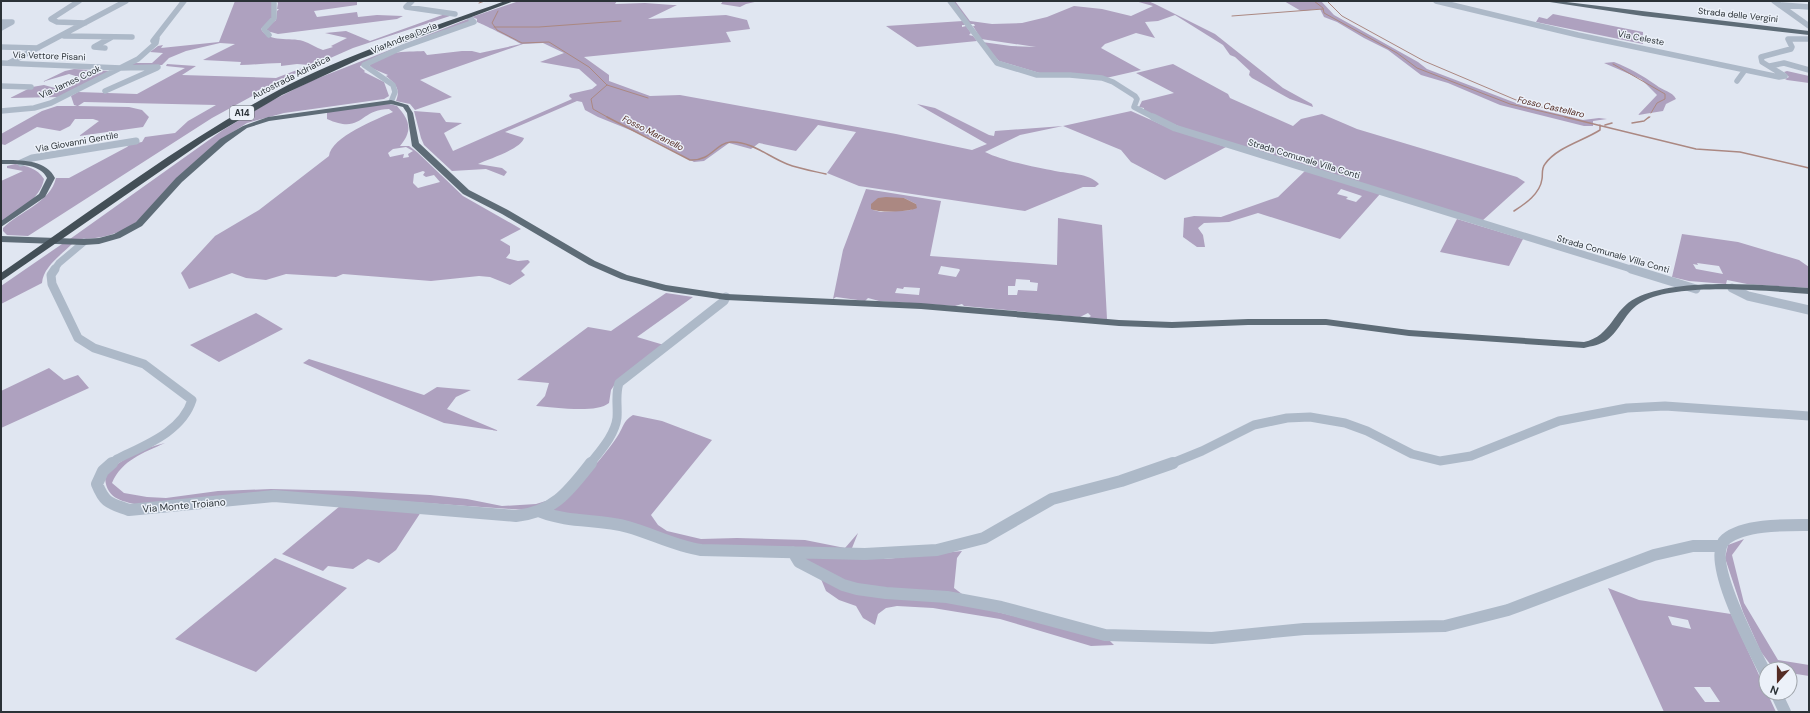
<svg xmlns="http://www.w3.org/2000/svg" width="1810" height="713" font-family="'DM Sans',sans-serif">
  <rect width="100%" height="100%" fill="#e0e6f1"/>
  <path fill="#aea1bf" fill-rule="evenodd" d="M235 1H272V18L261 29C269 43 290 37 303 41 310 43 316 48 323 50L333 47 331 46 347 38 325 33 346 31 370 41 448 13 453 15 353 48 285 78 212 118 28 236 7 235 3 231V228C20 211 50 203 56 178H69L127 147 130 144 142 142 145 137 175 133 188 121 216 105 84 102 78 106 129 107 142 110 149 117 143 127 79 136 99 121 93 119H75L70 126 60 131 37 127 5 145 1 144V134L42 111 57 106H77L74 105 71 96 78 92 137 94 185 68 166 66 167 64 196 66 182 75 276 78 310 65 297 64 281 66V63C267 63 254 65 240 65L241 62 203 60 235 44 220 43 186 51 169 58 162 65H130L134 63H152L163 53 150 52 158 46 163 45 161 48 219 42Z
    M276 1H357V5L314 11 317 17 357 12 358 17 377 15 403 16 397 19 278 34 267 31V27L276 20 277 11 279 9H277L278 3Z
    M519 1H617L615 4 645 3 673 5H677L648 19 726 15 747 20 750 29 726 32 731 42 584 57 609 75V81L650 96 680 95 896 134 972 150 987 144 917 104 935 108 989 135 994 136 995 131 1063 126 1131 111 1169 128 1226 147 1165 180 1131 162 1121 150 1063 126 1020 135 985 152C1003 161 1035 167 1055 171 1069 174 1089 173 1099 184L1095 187H1083L1025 211 859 186 827 173 856 132 818 125 796 151 759 143 751 149 729 143 704 161 694 162 650 138 598 117 585 110 582 102 577 101 505 132 524 138C521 149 489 159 478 164L502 168 507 172 504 176 486 169 452 171 424 145 421 138 414 111 440 113 446 122 462 123 444 133 453 151 572 99 569 96 570 94 592 89 597 85 579 69 540 62 564 53 543 43 523 44 420 80 452 97 415 110 410 104 396 101C401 89 395 83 386 76L388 75 369 67C378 50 407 52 424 51L427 55 462 51H472L480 53 521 44C516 41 481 23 477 22V19L472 17Z
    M723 1H759L746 4 740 7 721 4Z
    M953 1H955L970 21 992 24 1022 23 1047 17 1074 6 1102 9 1131 16 1153 6 1135 1H1148L1155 4 1215 34 1283 88 1312 104 1313 107 1290 99 1252 78 1249 75 1250 71 1235 57 1230 55 1223 45 1175 15 1158 21 1145 22 1155 38 1136 33 1105 44 1101 48 1141 70 1106 78 1043 74 999 61 982 42 1011 46 1036 47 981 39 973 26H975L974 24H970Z
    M1284 1H1321L1334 15 1418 62 1427 69 1521 105 1583 120 1599 118 1607 119 1593 121V126H1584L1500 105 1448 83 1421 75 1388 50 1364 38 1337 22 1324 17 1320 9 1301 11Z
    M1553 14 1643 32V44L1536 22 1539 17 1547 19Z
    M468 19 472 21 360 66V67L365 71 364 72 384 82 389 96 384 99 284 113 247 123 217 142 138 221C117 236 96 240 70 239L223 130 269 102 311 81Z
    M963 21 965 25H962V27L966 26 971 33 969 35 973 36 977 41 917 47 886 26Z
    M1614 62C1629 68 1642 75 1656 85 1663 91 1672 91 1676 99L1666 104 1663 111 1638 115 1657 95 1641 79 1604 63Z
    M1173 64 1228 94 1230 98 1293 126 1301 119 1322 114 1357 129 1517 177 1525 182 1482 221 1194 133 1144 111V108L1139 107 1142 101 1174 93 1136 73Z
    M74 69 110 71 59 97 10 98 32 87 44 85 55 88 82 78 69 74 42 82 65 71Z
    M1787 71 1809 76V83L1787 80 1785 79 1789 77 1784 72Z
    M390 104 397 106C410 120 413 131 400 146H409L417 152 463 196 521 229 500 240 510 246V253L506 258 518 261 528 260 530 262 521 271 525 275 510 285 490 277 479 276 431 281 343 274 336 277 286 274 266 280 246 278 232 273 189 289 181 273 215 236 259 210 329 156C331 137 377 119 393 112L389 109C359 109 363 135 327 119V112L370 105ZM406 147 413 151 408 154 409 157 403 158 404 154 390 157 388 153 393 149ZM423 171 425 172 423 175 426 177 434 175 440 182 418 188 413 183 414 174Z
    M15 164C27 166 37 168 44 179 40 200 17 211 1 222V181L23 171 7 168V166Z
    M1306 170 1380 194 1340 239 1258 213 1229 222 1204 223 1198 228 1203 235 1205 247H1197L1183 237 1184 218 1194 216 1221 217 1278 197ZM1341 189 1362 196 1356 202 1346 199 1348 197 1337 194Z
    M866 189 941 201 930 256 1057 265 1058 218 1102 225 1107 319 1088 318 1091 316 1088 313 1080 317 964 306 962 304 955 306 879 301 868 298 865 301 836 297 833 299 843 250ZM904 198 916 204 911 210 881 212 873 210ZM941 266 959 269 960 270 956 277 938 274ZM1016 279 1030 280V282L1038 283 1037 291 1018 290 1017 295H1008V286H1015ZM904 287 920 288 919 295 895 293 897 288 903 289Z
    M1457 219 1523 239 1509 266 1440 252Z
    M1682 234 1738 242 1799 260 1809 267V288L1747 284 1727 280 1726 284 1689 281 1672 277ZM1697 263 1719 266 1723 274 1696 269 1693 264 1698 265Z
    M62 244H72C62 254 43 267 42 283L1 304V286Z
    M666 293 693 297 637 337 664 345 615 384 611 390 609 403C596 414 553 407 536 406L545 396 549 383 517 380 588 327 611 331Z
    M256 313 283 329 219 362 190 345Z
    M309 359 424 395 437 387 471 390 456 397 447 409 499 431 444 423 303 363Z
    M49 368 64 380 78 375 89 388 1 428V391Z
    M633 415 662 421 712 440 651 515 658 525 667 531 701 539 737 538 805 540 845 548 858 533 850 553 714 548 548 511C571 493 600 462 617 437 624 427 622 422 633 415Z
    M165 443C143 453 122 460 112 483L124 493 147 497 166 498 218 491 271 489 353 491 430 495 467 499 502 506 536 504 549 500 540 507 525 510 284 493 139 505C120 501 105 498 105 475 120 459 143 448 165 443Z
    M340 506 421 512 396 550 379 563 368 559 353 569 328 566 323 571 282 554Z
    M1744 539 1732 555 1744 603 1778 660 1809 665V676L1790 673V669L1773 668 1761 652 1743 612 1725 558 1728 545Z
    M962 551 957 558 954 588 962 594C926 588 886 594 850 583 834 579 818 568 803 561L804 555 853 559H886Z
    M275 558 347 588 256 672 175 639Z
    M821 579 944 599 1108 639 1114 645 1091 646 1000 619 933 608 897 606 886 608 878 614 875 625 863 618 856 606 839 600 826 591Z
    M1608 588 1639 600 1731 614 1776 712H1664ZM1668 616 1688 620 1691 629 1672 625ZM1694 687H1710L1720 702H1705Z"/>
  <path fill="#ab8882" d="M886 197 904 198 916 204 917 208C910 212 878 213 871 209V204L878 198Z"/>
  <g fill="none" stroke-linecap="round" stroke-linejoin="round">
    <path stroke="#ab8882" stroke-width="1" d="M1314 1 1323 8 1324 13 1397 53 1417 68 1510 104 1570 118
      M1327 1 1342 16 1424 61 1516 100 1568 114
      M479 3 485 1
      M498 11 492 23 497 30 522 43 549 42 589 67 607 85 648 98
      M1232 16 1323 9
      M494 27H539L621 21
      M1613 64 1665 94V99L1657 103 1651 113
      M607 85 591 99 593 109 609 118
      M1648 118 1650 117"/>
    <path stroke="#ab8882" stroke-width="1.5" d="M607 117 690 160C712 161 715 143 731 142 751 141 769 157 787 164 800 169 813 171 826 174
      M1565 117 1696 149 1740 152 1809 168
      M1632 123 1644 121 1649 117
      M1605 125 1612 123
      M1514 211C1525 204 1540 194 1542 179 1543 174 1541 169 1545 164 1557 147 1583 141 1600 130V125"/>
    <path stroke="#adb9c8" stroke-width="5.5" d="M79 1 51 19 57 22 85 23
      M412 1 406 7 455 14
      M950 1 997 63 1037 75H1070L1102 78 1113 82 1135 96 1137 99 1134 107 1155 118
      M1436 1 1578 35 1779 77 1785 76 1762 62 1761 57 1791 49 1792 47 1788 39H1809
      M1774 1 1809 26
      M1782 5 1809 7
      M1 22H12L1 28
      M269 35 264 29 274 18V1
      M64 36 132 37
      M153 41 184 1
      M1 47 38 48
      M105 48 94 47 112 37
      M1 63 121 68 158 67
      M9 63 126 1
      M1770 66 1784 63 1809 70
      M1737 81 1745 70
      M1 86 31 87
      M105 91 157 68
      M391 102 395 92 393 85 364 65 403 47 474 22 470 18
      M1 111 34 108 51 103 138 59 156 43 157 38"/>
    <path stroke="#adb9c8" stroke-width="7" d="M1153 117 1175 128 1634 270
      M21 163 32 158 136 141
      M54 270 59 263 84 242"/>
    <path stroke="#adb9c8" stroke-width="9" d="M55 269 51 275 52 284 78 338 94 348 144 364 192 400C182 432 145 445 117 459L111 464
      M1631 269 1696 289
      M1732 288 1748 296 1809 310
      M590 464C600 451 615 435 617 418 618 405 615 395 619 383L724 301 726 297
      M1170 464 1202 451 1254 425 1287 418 1310 417 1345 423 1367 431 1412 454 1440 461 1471 456 1559 421 1627 408 1665 406 1809 416"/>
    <path stroke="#adb9c8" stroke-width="12" d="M112 463 103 471 97 484C105 504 110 503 129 510L274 496 516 516C554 512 569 491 591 463
      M541 512C569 523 599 519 628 527 653 534 675 546 701 550L865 554 937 550 984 538 1052 499 1121 481 1173 463
      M793 552 799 562 843 585 857 589 886 593 947 597 1001 607 1105 635 1212 638 1304 629 1445 626 1508 610 1654 555 1693 546H1720
      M1766 674C1755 652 1703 557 1726 539 1744 524 1786 525 1809 525
      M1776 693 1785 712"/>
    <path fill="#5e6c77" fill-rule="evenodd" d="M1543 1H1558L1809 31V35L1643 16Z
      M391 100 408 105 413 113 419 143 469 190 508 210 595 261 627 275 666 285 726 294 921 303 1119 320 1172 322 1248 319H1326L1409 330 1584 342C1612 336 1613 309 1636 298 1677 277 1763 285 1809 288V294C1767 291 1678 282 1642 302 1625 311 1621 330 1607 340 1600 345 1592 346 1584 348L1409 336 1326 325H1248L1172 328 1119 326 921 309 726 300 665 291 621 279 589 265 502 214 463 194 412 146 407 113 403 107 391 104 269 121 247 128 226 143 182 182 142 226 120 238 99 244 84 245 1 242V236L84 239 99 238 114 234 136 222 176 178 220 139 243 126 268 117Z
      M1 160C19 160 46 159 55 178L45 197 1 227V221L39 194 47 178C40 163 15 164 1 164Z"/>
    <path fill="#434f57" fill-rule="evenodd" d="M505 1H514L360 59 282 95 207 139 1 281V273C91 211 179 144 275 92 347 53 428 29 505 1Z"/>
  </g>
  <g text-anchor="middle" stroke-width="3" stroke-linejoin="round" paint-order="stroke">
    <g font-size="9" fill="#2b3237" stroke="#ecf1f9">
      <text transform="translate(1738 15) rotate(6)" y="3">Strada delle Vergini</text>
      <text transform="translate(404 38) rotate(-22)" y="3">Via Andrea Doria</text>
      <text transform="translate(1641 38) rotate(11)" y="3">Via Celeste</text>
      <text transform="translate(49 56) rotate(2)" y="3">Via Vettore Pisani</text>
      <text transform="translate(291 77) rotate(-27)" y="3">Autostrada Adriatica</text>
      <text transform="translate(70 82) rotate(-25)" y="3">Via James Cook</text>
      <text transform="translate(77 142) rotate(-10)" y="3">Via Giovanni Gentile</text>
      <text transform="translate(1304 159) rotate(17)" y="3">Strada Comunale Villa Conti</text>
      <text transform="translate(1613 254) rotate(16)" y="3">Strada Comunale Villa Conti</text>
    </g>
    <g font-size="9" font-style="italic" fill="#542c24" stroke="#ecf1f9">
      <text transform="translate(1551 107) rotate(13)" y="3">Fosso Castellaro</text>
      <text transform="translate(653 133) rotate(27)" y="3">Fosso Maranello</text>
    </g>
    <rect fill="#ecf1f9" stroke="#656b71" stroke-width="1" x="230" y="106" width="24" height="14" rx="3"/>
    <g font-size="9" font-weight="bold" fill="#2b3237">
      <text x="242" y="116">A14</text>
    </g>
    <g font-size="10" fill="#2b3237" stroke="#ecf1f9">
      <text transform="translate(184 505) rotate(-5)" y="4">Via Monte Troiano</text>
    </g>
  </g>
  <rect width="1810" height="713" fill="none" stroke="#2b3237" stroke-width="4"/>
  <g transform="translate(1778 681) rotate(201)"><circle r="19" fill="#ecf1f9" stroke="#9fa5ab"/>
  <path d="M0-3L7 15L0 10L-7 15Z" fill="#542c24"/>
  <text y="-6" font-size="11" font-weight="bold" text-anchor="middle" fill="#2b3237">N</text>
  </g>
</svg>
